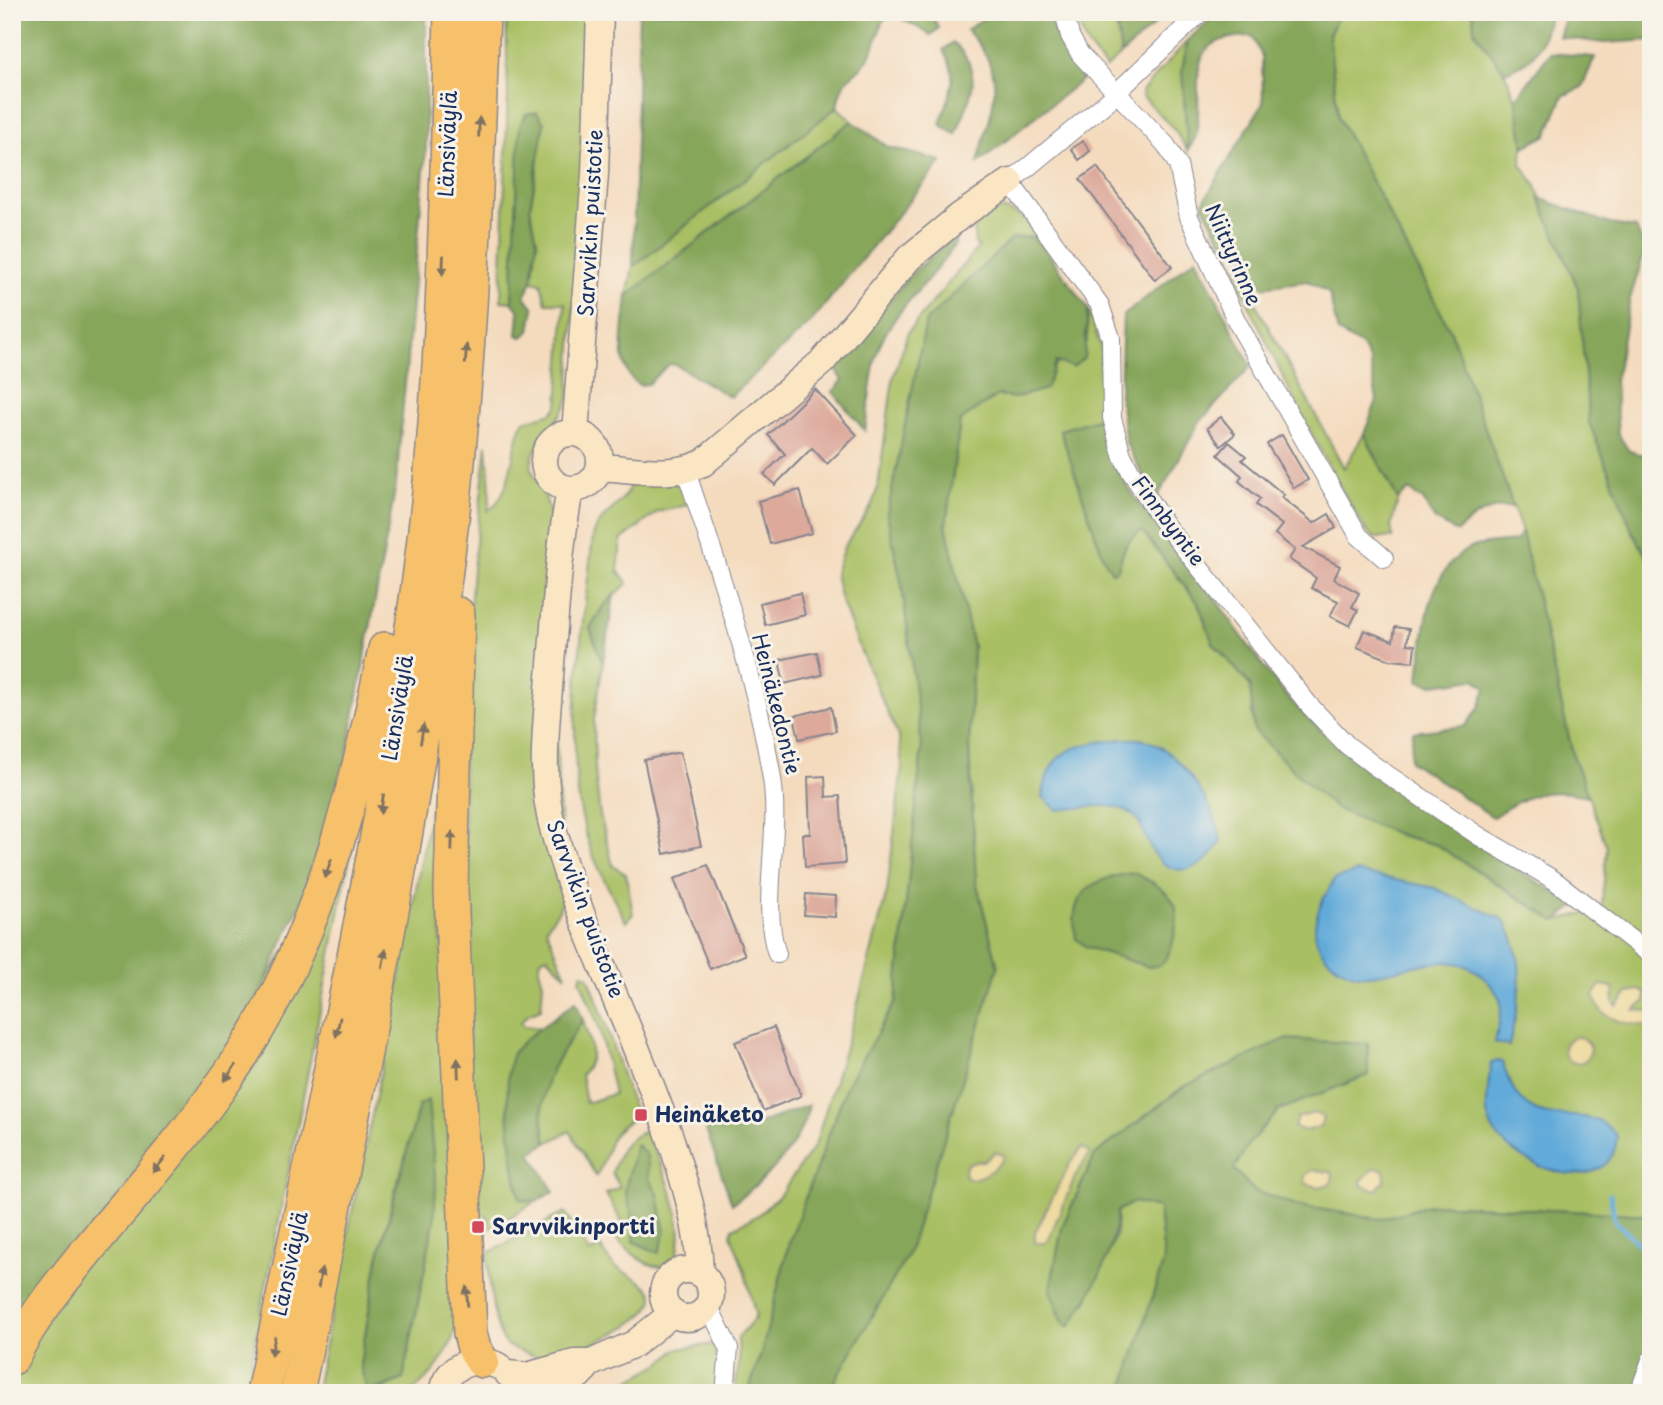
<svg xmlns="http://www.w3.org/2000/svg" width="1663" height="1405" font-family="'Playpen Sans',sans-serif">
  <rect width="100%" height="100%" fill="#f7f3e8"/>
  <filter id="ink" filterUnits="userSpaceOnUse"><feTurbulence type="fractalNoise" baseFrequency=".0143" numOctaves="2"/><feDisplacementMap in="SourceGraphic" scale="14" xChannelSelector="R" yChannelSelector="G"/><feConvolveMatrix kernelMatrix="1 2 1 2 8 2 1 2 1" color-interpolation-filters="sRGB"/></filter>
  <filter id="wash" filterUnits="userSpaceOnUse"><feTurbulence type="fractalNoise" baseFrequency=".00686" numOctaves="4" result="noise"/><feDisplacementMap in="SourceGraphic" scale="28" xChannelSelector="R" yChannelSelector="G"/><feGaussianBlur stdDeviation="1.57" result="paint"/><feColorMatrix in="noise" values="0 0 0 0 0 0 0 0 0 0 0 0 0 0 0 0 0 1.4 0 .05"/><feComposite in="paint" operator="in"/></filter>
  <g filter="url(#wash)">
    <rect width="100%" height="100%" fill="#f4dbbe"/>
    <path fill="#a9bf64" stroke="#627761" stroke-width="2" d="M506 12H591L569 399C559 426 532 438 531 469L544 493 553 523 548 583 564 894 559 910 546 928 566 976 547 956 541 959 539 969 543 983 541 1009 528 1014 521 1022 524 1026 542 1028 514 1051C510 1102 509 1149 520 1200L536 1201 490 1229 487 1217 479 1212 471 1140 462 711 473 569 487 444 490 492 488 511C515 492 509 449 524 421L552 413 558 405 565 303H546L541 283 532 281 537 241 530 208 538 166 517 228 512 302 501 301 508 95Z
      M1074 12H1115L1121 55 1106 68 1086 43Z
      M1340 12H1473C1471 38 1494 52 1505 74 1519 100 1527 135 1521 164L1535 184 1578 288 1589 422 1632 530 1651 564V1215L1433 1204 1380 1219 1299 1206 1254 1191 1233 1169 1250 1142 1279 1110 1368 1075 1183 1087 1095 1155 1062 1227 1086 1303 1116 1235 1117 1211 1134 1202 1159 1208 1164 1260 1122 1393H828L998 967 976 881 969 746 973 647 946 525 960 421 998 395 1014 398C1041 379 1060 359 1087 342L1088 308 1101 348 1100 418 1060 431 1112 572 1118 569C1123 552 1125 539 1142 531L1198 603 1213 643 1250 685 1254 730 1399 835 1437 845 1555 921 1596 910 1601 913 1607 848 1573 755 1522 532 1451 332 1338 117 1329 35Z
      M1188 40 1182 70 1188 151 1174 129 1143 97 1142 91Z
      M837 107 852 121 627 296 633 267Z
      M1000 209C1023 211 1033 229 1044 248L1031 237 887 514 902 586 922 747 896 1001 847 1085 789 1243 762 1351 748 1393H734L739 1364 738 1337 756 1317 745 1273 731 1234 733 1228 758 1215 779 1196 815 1145 854 1018 887 892 902 766 899 738 860 649 840 597 835 573 844 547 871 507 878 487 893 379 908 332 979 246 975 244 974 226Z
      M1221 239 1344 468 1364 434 1398 500 1391 526 1393 538H1375L1366 531C1310 437 1263 340 1221 239Z
      M633 478C653 480 693 475 687 505L658 512 621 540 618 571 628 583 602 608 590 628 603 664 594 719 595 771 600 815 613 866 626 874 633 914 626 922C614 898 600 874 591 850 559 763 583 627 593 536 600 511 625 508 633 478Z
      M435 784 458 1318C453 1348 435 1375 410 1393H373L403 1379 426 1262 398 1180 378 1259 360 1365 368 1393H315L402 968Z
      M352 847 245 1393H12L33 1341Z
      M582 974 588 976C607 1022 619 1071 637 1117 603 1132 612 1152 596 1176L570 1131 547 1143C532 1092 555 1061 583 1020 589 1043 599 1055 581 1075L586 1103 614 1094 599 1027 580 979Z
      M645 1131C661 1163 696 1233 671 1266 651 1272 629 1252 616 1238L627 1231 606 1194 620 1187 612 1173C619 1152 623 1140 645 1131Z
      M565 1212 589 1253 601 1247C604 1253 608 1260 613 1265 622 1273 652 1283 653 1297 656 1321 569 1356 548 1359 542 1359 514 1350 508 1346 491 1332 490 1276 487 1254Z
      M715 1344 720 1349 718 1393H607L661 1363 677 1349Z"/>
    <path fill="#86a65a" stroke="#506a5c" stroke-width="2" d="M12 12H426V148L396 484 343 779 302 900 250 1014 166 1139 12 1330Z
      M639 12H930L939 28 931 35 897 16 883 20C879 32 875 46 869 57 855 80 843 71 837 107L633 267Z
      M992 12H1051L1054 32 1084 78 978 163C991 105 1012 78 967 30Z
      M1115 12H1168L1121 55Z
      M1219 12H1340L1329 35 1338 117 1451 332 1513 507C1488 506 1475 515 1457 532L1435 520 1423 500 1409 490 1398 500 1364 434 1377 400 1370 362 1362 346 1338 332 1329 293 1308 281 1263 287 1240 248 1221 239 1202 204 1263 103 1262 56 1252 36C1178 36 1204 84 1197 131 1196 138 1191 145 1188 151L1182 70 1188 40Z
      M1473 12H1544L1549 20C1538 52 1537 60 1505 72L1474 30Z
      M1567 12H1651V40L1604 43 1559 37Z
      M953 42C987 74 969 98 956 135L940 124C949 96 961 77 943 50Z
      M1550 53 1595 57 1582 87 1563 96 1547 135 1524 147 1516 99Z
      M537 112 544 123 530 208 537 241 532 281 525 296 534 308 530 331 522 337 517 335 519 311 512 302 520 126 526 114Z
      M852 121 888 147 942 161 811 322 730 397 676 365 669 364 648 384 639 385C613 368 625 323 627 296Z
      M1539 198 1610 224 1636 228 1645 250 1630 299 1615 381 1618 434 1629 451 1643 455 1651 446V564L1632 530 1589 422 1578 288Z
      M953 237 956 242C933 282 889 311 876 356 870 380 869 407 865 431L833 392 843 380 835 368 909 276Z
      M1031 237 1044 248 1088 308 1084 358 1073 367 1056 362 1046 389 1014 398 998 395 960 421 946 525 973 647 969 746 976 881 998 967 908 1254 828 1393H748L762 1351 789 1243 847 1085 896 1001 922 747 902 586 887 514 926 321 1012 238Z
      M1196 258 1251 366 1199 423 1156 500 1126 443 1120 397 1123 316Z
      M1100 418C1113 484 1159 528 1199 578 1235 622 1266 678 1307 717 1386 794 1482 848 1576 905L1555 921 1437 845 1400 835 1336 809 1294 771 1254 730 1250 685 1213 643 1198 603 1142 531C1125 539 1123 552 1118 569L1112 572 1103 557 1060 430Z
      M1522 532 1573 755 1588 796C1545 787 1529 793 1493 817L1410 761 1413 732 1465 726 1479 708 1486 688 1475 679 1433 685 1419 681C1424 637 1424 578 1466 550 1478 543 1501 543 1515 541Z
      M614 595 603 663V664L590 628 602 608Z
      M1134 873C1149 880 1165 888 1174 903 1181 916 1173 949 1164 962 1161 966 1155 966 1149 967L1087 947 1076 939C1067 893 1092 878 1134 873Z
      M576 1001 583 1020C555 1061 532 1092 547 1143L531 1153 554 1192 536 1201 520 1200C514 1174 498 1069 516 1049 532 1031 557 1017 576 1001Z
      M1285 1039 1368 1044V1075L1279 1110 1250 1142 1234 1169 1254 1191 1299 1206 1380 1219 1433 1204 1651 1215V1393H1122L1164 1260 1159 1208 1134 1202 1117 1211C1115 1253 1092 1294 1069 1327L1063 1323 1050 1290 1062 1227 1095 1155 1183 1087Z
      M428 1100 436 1186 434 1221 403 1379 368 1393 360 1365 378 1259 419 1105Z
      M809 1105C799 1149 767 1178 732 1204L704 1124 744 1129Z
      M636 1144 647 1156 649 1179 658 1193 665 1233 659 1253 634 1242V1224L625 1190Z"/>
    <path fill="#eeda9e" stroke="#84847e" stroke-width="2" d="M1601 985 1613 987 1614 1003 1617 1006 1629 992 1639 990 1645 993V1001L1635 1010 1651 1011V1026C1629 1025 1599 1021 1594 996Z
      M1564 1050a13 13 0 1 1 26 0a13 13 0 1 1-26 0Z
      M1314 1113 1323 1117 1321 1126 1306 1131 1294 1127 1297 1118Z
      M1082 1147 1090 1153 1076 1175 1049 1238 1045 1243H1035V1232L1069 1165Z
      M995 1152 1004 1155C1003 1166 980 1179 969 1179L964 1174 967 1164 986 1160Z
      M1374 1168 1384 1170 1385 1180 1376 1190 1362 1186 1361 1181Z
      M1314 1170 1331 1172 1333 1176 1331 1184 1317 1187 1305 1183V1175Z"/>
    <path fill="#62aad9" stroke="#3e6c9c" stroke-width="2" d="M1122 739C1129 739 1137 738 1144 740 1179 748 1216 807 1221 841 1205 869 1175 883 1153 852 1144 838 1143 818 1127 811 1104 801 1080 809 1057 810L1043 797C1047 747 1079 744 1122 739Z
      M1356 872 1435 888 1504 920C1529 962 1519 1001 1509 1046L1495 1043C1497 1031 1501 1018 1501 1006 1501 997 1494 989 1489 983 1456 944 1412 971 1369 975 1344 978 1314 954 1315 928 1316 910 1326 893 1335 879Z
      M1498 1061 1503 1063C1527 1149 1581 1091 1617 1136 1613 1209 1492 1163 1487 1112 1486 1097 1489 1078 1491 1063Z"/>
    <g fill="none" stroke-linecap="round" stroke-linejoin="round">
      <path stroke="#62aad9" stroke-width="5" d="M1610 1195 1615 1221 1651 1256"/>
    </g>
    <g id="blocks">
      <path fill="#dca99b" d="M1083 141 1090 151 1079 160 1071 149Z
        M1097 167 1172 267 1155 280 1080 179Z
        M815 389 857 435 827 464 812 448 775 485 764 474 785 454 768 435Z
        M1221 417 1235 434 1221 446 1207 428Z
        M1282 435 1308 480 1294 488 1267 444Z
        M1229 442 1246 456 1242 460 1284 495 1281 497 1314 523 1329 514 1336 528 1303 547 1340 566 1334 579 1359 593 1352 607 1358 610 1350 626 1330 616 1338 601 1311 588 1316 578 1289 559 1295 550 1275 534 1282 525 1256 505 1260 499 1239 481 1242 476 1218 455Z
        M800 490 812 533 770 544 758 501Z
        M800 593 805 615 765 625 760 603Z
        M1395 627 1409 629 1407 644 1415 645 1413 662 1390 660 1357 647 1364 630 1393 641Z
        M817 652 822 675 784 684 779 660Z
        M831 707 836 731 799 739 794 716Z
        M680 752 701 846 664 854 644 760Z
        M825 776 826 797 840 796 845 864 805 867 803 834H810L808 777Z
        M708 865 745 955 710 969 674 879Z
        M806 894 836 896 835 917 804 915Z
        M774 1027 801 1096 763 1111 735 1042Z"/>
    </g>
  </g>
  <g filter="url(#ink)">
    <use href="#blocks" fill-opacity="0" stroke="#88858e" stroke-width="2"/>
    <g fill="none" stroke-linecap="round" stroke-linejoin="round">
      <defs>
        <path id="street" d="M1064 12 1070 36 1080 54 1166 145 1178 165 1189 217 1237 322 1359 536 1384 558
          M1201 12 1108 101 1010 182 1100 305 1111 338 1112 418 1122 455 1131 472 1163 522 1310 706 1347 745 1376 767 1479 836 1554 880 1651 955
          M686 471C719 571 756 675 772 779 781 835 760 905 777 954
          M708 1305 729 1348 725 1393
          M1639 1393 1651 1360"/>
        <path id="secondary" d="M544 461a28 28 0 1 1 56 0a28 28 0 1 1-56 0Z
          M575 433 595 174 600 12
          M600 467C635 469 671 478 703 463L823 361 909 258 960 216 1010 182
          M570 490C559 547 556 606 551 664 547 720 538 777 554 832 584 938 636 1036 671 1140 685 1184 699 1227 700 1274
          M663 1294a24 24 0 1 1 48 0a24 24 0 1 1-48 0Z
          M508 1374 527 1376 574 1363H591L634 1344 673 1313
          M442 1393C446 1366 475 1354 498 1366
          M546 1393 578 1376 585 1369"/>
        <path id="highway" d="M458 614 451 890 470 1333 474 1348 482 1361
          M12 1358C36 1310 71 1270 105 1229 148 1179 191 1129 228 1076 313 955 357 792 385 649
          M263 1393C318 1127 379 862 417 593 444 402 446 206 451 12
          M297 1393C350 1129 406 866 442 600 469 405 476 208 483 12"/>
      </defs>
      <use href="#street" stroke="#88858e" stroke-width="20"/>
      <use href="#secondary" stroke="#88858e" stroke-width="29"/>
      <use href="#highway" stroke="#88858e" stroke-width="36"/>
      <use href="#street" stroke="#fff" stroke-width="18"/>
      <use href="#secondary" stroke="#fbe6c4" stroke-width="26"/>
      <use href="#highway" stroke="#f6c16b" stroke-width="33"/>
    </g>
    <defs><path id="oneway-solid" d="M-6-.8H1V-3.2L6.5 0L1 3.2V.8H-6Z" transform="scale(1.75)"/></defs>
    <g fill="#7e7164">
      <use href="#oneway-solid" transform="translate(479 127) rotate(-88)"/>
      <use href="#oneway-solid" transform="translate(443 265) rotate(93)"/>
      <use href="#oneway-solid" transform="translate(466 354) rotate(-86)"/>
      <use href="#oneway-solid" transform="translate(422 734) rotate(-81)"/>
      <use href="#oneway-solid" transform="translate(382 804) rotate(99)"/>
      <use href="#oneway-solid" transform="translate(452 841) rotate(-89)"/>
      <use href="#oneway-solid" transform="translate(328 869) rotate(109)"/>
      <use href="#oneway-solid" transform="translate(384 959) rotate(-79)"/>
      <use href="#oneway-solid" transform="translate(338 1027) rotate(102)"/>
      <use href="#oneway-solid" transform="translate(458 1068) rotate(-92)"/>
      <use href="#oneway-solid" transform="translate(230 1073) rotate(124)"/>
      <use href="#oneway-solid" transform="translate(159 1165) rotate(130)"/>
      <use href="#oneway-solid" transform="translate(320 1278) rotate(-79)"/>
      <use href="#oneway-solid" transform="translate(467 1296) rotate(-94)"/>
      <use href="#oneway-solid" transform="translate(273 1346) rotate(102)"/>
    </g>
  </g>
  <g fill="#d1495b" stroke="#f7f3e8" stroke-width="2.5">
    <rect x="634" y="1108" width="14" height="14" rx="3.5"/>
    <rect x="471" y="1220" width="14" height="14" rx="3.5"/>
  </g>
  <g text-anchor="middle" stroke-width="6" stroke-linejoin="round" paint-order="stroke">
    <g font-size="21" fill="#1b2f5e" stroke="#f7f3e8">
      <text transform="translate(448 144) rotate(-88)" y="7">Länsiväylä</text>
      <text transform="translate(591 223) rotate(-87)" y="7">Sarvvikin puistotie</text>
      <text transform="translate(1233 255) rotate(66)" y="7">Niittyrinne</text>
      <text transform="translate(1168 521) rotate(53)" y="7">Finnbyntie</text>
      <text transform="translate(776 704) rotate(76)" y="7">Heinäkedontie</text>
      <text transform="translate(398 708) rotate(-81)" y="7">Länsiväylä</text>
      <text transform="translate(585 909) rotate(70)" y="7">Sarvvikin puistotie</text>
      <text transform="translate(290 1264) rotate(-78)" y="7">Länsiväylä</text>
    </g>
    <g font-size="21" font-weight="bold" fill="#1b2f5e" stroke="#f7f3e8" text-anchor="start">
      <text x="655" y="1122">Heinäketo</text>
      <text x="492" y="1234">Sarvvikinportti</text>
    </g>
  </g>
  <rect width="1663" height="1405" fill="none" stroke="#f7f3e8" stroke-width="42"/>
</svg>
